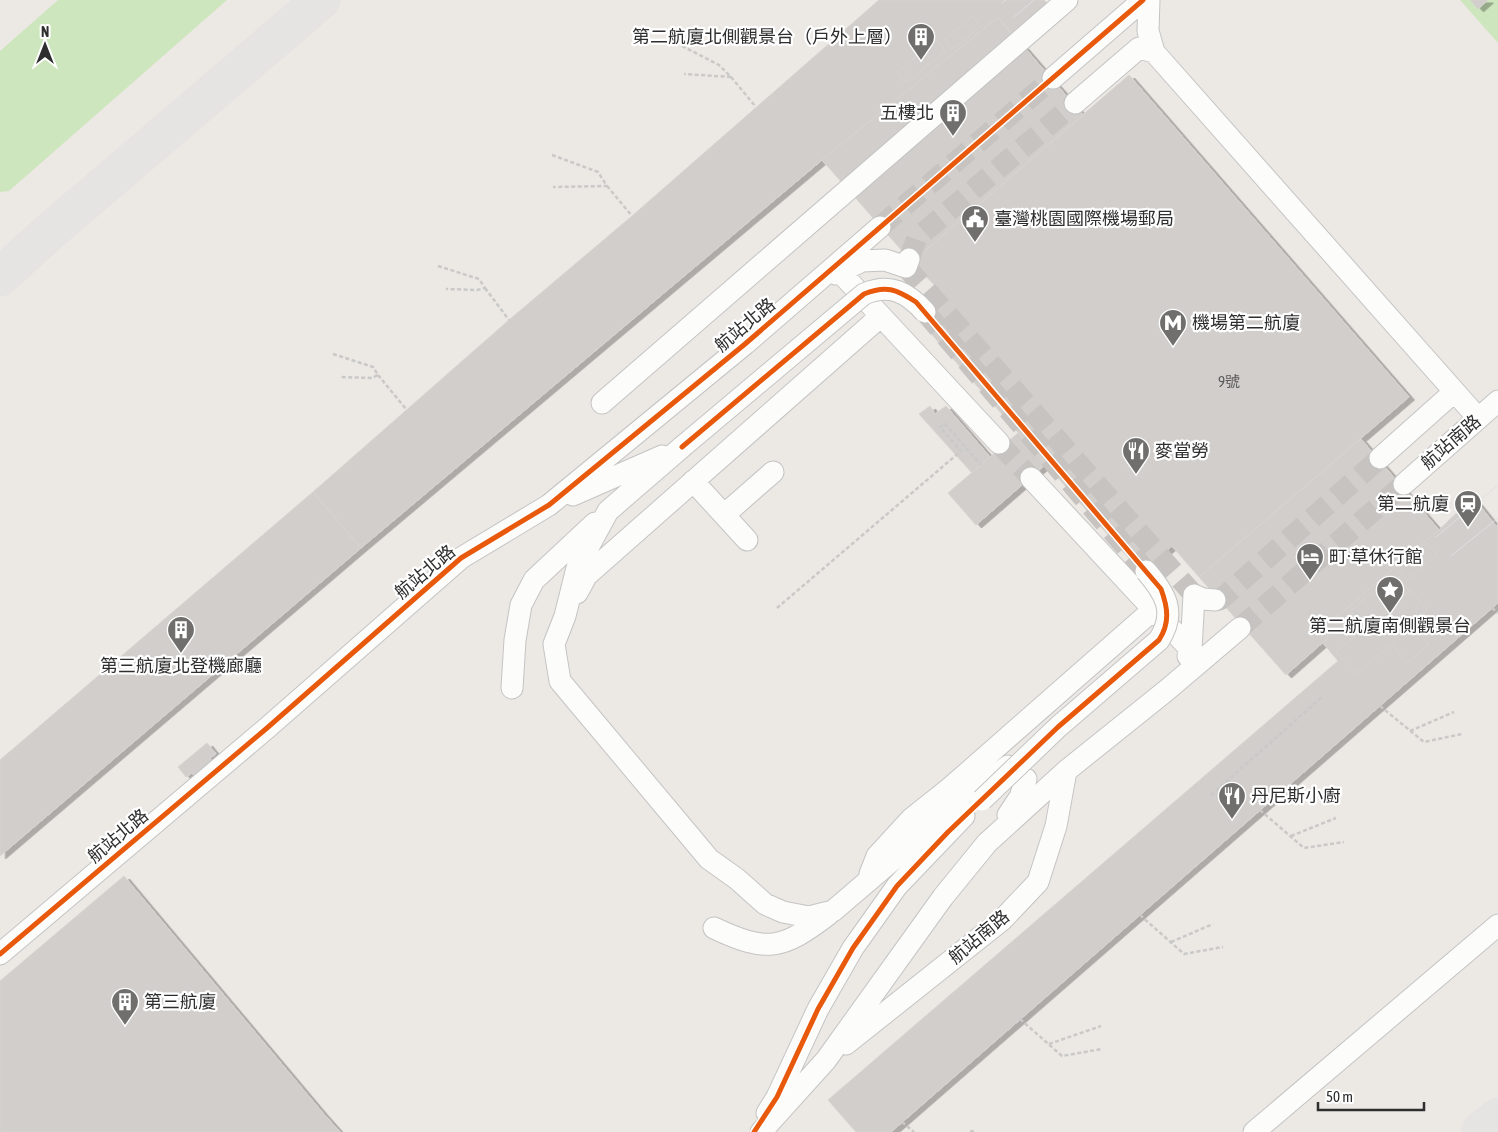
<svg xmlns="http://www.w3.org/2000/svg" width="1498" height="1132" font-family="'Asap Condensed','Noto Sans TC',sans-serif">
  <defs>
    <filter id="shadow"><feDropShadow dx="5.5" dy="3" stdDeviation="0" flood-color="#0004"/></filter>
  </defs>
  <rect width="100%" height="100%" fill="#ece8e4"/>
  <path fill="#cee6be" d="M58 0H227L9 191 0 192V51Z
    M1460 0H1498V43Z"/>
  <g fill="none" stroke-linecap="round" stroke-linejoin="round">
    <path stroke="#e6e4e2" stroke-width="39" d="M0 277 46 235 321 0
      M1480 1132 1498 1117"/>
  </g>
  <path fill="#d1cecb" stroke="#d7d4d0" filter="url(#shadow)" d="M879 0H1044L1050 7 1015 38 998 17 822 160 361 548 313 492 509 320 632 216Z
    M1470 0H1488L1478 9Z
    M973 16 980 27 951 50 945 40Z
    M998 17 1083 115 912 262 822 160Z
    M937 40 945 51 908 82 903 81 897 72Z
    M1129 75 1409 397 1199 577 1172 546 1141 572 919 320 947 298 912 262Z
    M930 406 935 414 946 406 990 457 972 473 919 414Z
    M1018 433 1046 464 976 525 948 493Z
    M1361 439 1439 530 1327 625 1328 638 1286 675 1199 577Z
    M313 492 361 548 0 856V760Z
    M1473 497 1496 526 1498 524V603L891 1132H856L828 1100 1338 661 1323 643 1328 638 1327 625 1439 530Z
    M1427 543 1437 554 1407 580 1397 569Z
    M1396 573 1410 591 1364 629 1350 611Z
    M1410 590 1427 610 1412 623 1429 644 1407 663 1392 644 1356 674 1336 652Z
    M207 743 216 754 210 758 215 764 197 779 192 773 186 777 178 767Z
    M124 876 323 1113 340 1132H0V981Z"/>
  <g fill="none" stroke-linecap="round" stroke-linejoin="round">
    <path stroke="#c6c3c0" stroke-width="21" stroke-dasharray="21 11" stroke-linecap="butt" d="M880 227 1053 78
      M909 259 917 238 1075 103
      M906 267 1194 595
      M925 312 1146 571
      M999 443 1031 478
      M1215 600H1220L1380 458
      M1240 628 1404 484"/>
    <defs>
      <path id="minor" d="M1149 0 1148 31 1154 52 1478 418
        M1053 78 1143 0
        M1075 103 1139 48 1154 52
        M840 272 999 443
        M836 274 862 261 885 260 906 267 909 259
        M602 403 1067 0
        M682 447 608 511 577 568 565 616 554 644 560 681 709 859 737 879 765 904 783 912 809 917 833 911 971 793 1008 766
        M1380 458 1454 392
        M1031 478 1191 650
        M693 481 747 540
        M1404 484 1498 401
        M573 495 662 456
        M724 515 773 472
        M577 593 587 575 881 316
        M1188 656 1191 650 1194 595 1203 599 1215 600
        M512 688 515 640 521 605 534 580 595 523
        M1008 815 1020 797 1026 779
        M870 874 877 856 911 819 950 788 1154 609
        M714 928C767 953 782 950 829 914
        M0 954 267 728 461 558 549 505 745 344 880 227
        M846 1044 1002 920 1038 882 1056 826 1066 771
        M767 1113 777 1097 818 1009 853 948 897 886 964 816
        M761 1132 826 1060 943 897 987 843 1066 771 1167 690 1240 628
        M1254 1132 1498 925"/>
    </defs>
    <use href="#minor" stroke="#c5c4c5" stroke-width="23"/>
    <path stroke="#c9c9c8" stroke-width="2.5" stroke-dasharray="4 2.5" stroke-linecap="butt" d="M682 46 719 65 731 77 684 74
      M731 77 756 107
      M552 155 598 172 607 186 553 187
      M607 186 632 216
      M438 266 479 279 485 288 477 290 446 289
      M485 288 509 320
      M333 354 373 367 378 375 372 378 340 377
      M378 375 406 409
      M777 608 961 451 940 427 945 424 981 465
      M1492 608 1498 613
      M1356 613 1366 627
      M1380 706 1424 742 1462 734
      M1410 731 1454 712
      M1211 795 1322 697
      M1260 810 1304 848 1344 842
      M1291 836 1336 818
      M1140 915 1184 954 1223 947
      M1171 942 1213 924
      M1020 1019 1062 1056 1102 1049
      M1049 1044 1101 1026
      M902 1122 914 1132
      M970 1132 976 1130"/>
    <use href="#minor" stroke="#fcfcfb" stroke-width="21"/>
    <path stroke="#dfdfe1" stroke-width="1" d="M1002 3 1006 0
      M1014 17 1034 0
      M1436 537 1498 485
      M1451 556 1498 518"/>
    <defs>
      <path id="minor-bridge" d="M682 447 864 294C890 283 907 292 925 312
        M982 800 1058 727 1159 640C1177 612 1165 593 1146 571"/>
    </defs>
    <use href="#minor-bridge" stroke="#c5c4c5" stroke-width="23" stroke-linecap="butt"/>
    <use href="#minor-bridge" stroke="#fcfcfb" stroke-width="21"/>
    <defs>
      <path id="cycleway" d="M682 447 864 294C886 285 896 289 916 302L1161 589C1168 608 1170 623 1159 640L1058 727 948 832 897 886 853 948 818 1009 777 1097 754 1132
        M0 954 267 728 461 558 549 505 745 344 1143 0"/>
    </defs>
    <use href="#cycleway" stroke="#fff" stroke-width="8"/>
    <use href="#cycleway" stroke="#e8590c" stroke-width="5"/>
  </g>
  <defs>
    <symbol id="building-pin" viewBox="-11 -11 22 30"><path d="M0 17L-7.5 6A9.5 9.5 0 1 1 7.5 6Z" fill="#706f6e" stroke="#fff"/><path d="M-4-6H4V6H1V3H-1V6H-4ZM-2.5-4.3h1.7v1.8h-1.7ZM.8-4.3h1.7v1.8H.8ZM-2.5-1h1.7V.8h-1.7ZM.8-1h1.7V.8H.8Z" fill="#fff"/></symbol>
    <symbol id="civic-pin" viewBox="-11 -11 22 30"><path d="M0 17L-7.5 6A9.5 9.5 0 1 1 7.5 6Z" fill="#706f6e" stroke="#fff"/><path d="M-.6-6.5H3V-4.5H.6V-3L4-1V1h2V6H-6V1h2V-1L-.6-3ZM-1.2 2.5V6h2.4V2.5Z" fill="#fff"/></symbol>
    <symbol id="metro-pin" viewBox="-11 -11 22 30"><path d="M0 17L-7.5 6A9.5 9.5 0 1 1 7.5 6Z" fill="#706f6e" stroke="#fff"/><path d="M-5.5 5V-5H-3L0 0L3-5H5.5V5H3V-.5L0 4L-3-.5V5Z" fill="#fff"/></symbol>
    <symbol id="restaurant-pin" viewBox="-11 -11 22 30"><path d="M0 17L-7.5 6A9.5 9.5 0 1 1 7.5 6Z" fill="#706f6e" stroke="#fff"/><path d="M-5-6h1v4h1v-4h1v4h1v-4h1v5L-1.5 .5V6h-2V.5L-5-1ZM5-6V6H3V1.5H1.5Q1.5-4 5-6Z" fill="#fff"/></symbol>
    <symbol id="station-pin" viewBox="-11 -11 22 30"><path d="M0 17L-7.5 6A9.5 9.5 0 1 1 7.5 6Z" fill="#706f6e" stroke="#fff"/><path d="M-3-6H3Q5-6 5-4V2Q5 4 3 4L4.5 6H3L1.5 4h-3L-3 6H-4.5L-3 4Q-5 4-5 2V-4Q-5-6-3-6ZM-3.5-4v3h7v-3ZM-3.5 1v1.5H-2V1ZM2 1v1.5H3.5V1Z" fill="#fff"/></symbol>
    <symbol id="hotel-pin" viewBox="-11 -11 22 30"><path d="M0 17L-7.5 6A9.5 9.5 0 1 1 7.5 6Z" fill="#706f6e" stroke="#fff"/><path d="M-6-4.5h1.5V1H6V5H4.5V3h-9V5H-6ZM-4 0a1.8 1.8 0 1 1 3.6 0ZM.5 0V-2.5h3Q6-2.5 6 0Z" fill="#fff"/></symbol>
    <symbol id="sight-pin" viewBox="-11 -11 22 30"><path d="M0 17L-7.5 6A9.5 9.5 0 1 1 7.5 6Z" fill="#706f6e" stroke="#fff"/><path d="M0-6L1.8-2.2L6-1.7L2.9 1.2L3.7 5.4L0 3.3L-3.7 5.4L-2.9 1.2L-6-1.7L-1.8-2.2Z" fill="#fff"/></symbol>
  </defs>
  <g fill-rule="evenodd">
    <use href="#building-pin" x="905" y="21" width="32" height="43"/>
    <use href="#building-pin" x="937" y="97" width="32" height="43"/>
    <use href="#civic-pin" x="959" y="203" width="32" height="43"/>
    <use href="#metro-pin" x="1157" y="307" width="32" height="43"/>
    <use href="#restaurant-pin" x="1120" y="435" width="32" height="43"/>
    <use href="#station-pin" x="1452" y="488" width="32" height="43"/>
    <use href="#hotel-pin" x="1294" y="541" width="32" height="43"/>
    <use href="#sight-pin" x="1374" y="574" width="32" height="43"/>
    <use href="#building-pin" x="165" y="614" width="32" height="43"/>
    <use href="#restaurant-pin" x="1216" y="780" width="32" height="43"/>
    <use href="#building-pin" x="109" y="986" width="32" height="43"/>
  </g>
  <g text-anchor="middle" stroke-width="4.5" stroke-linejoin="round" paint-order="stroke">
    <g font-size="15" fill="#585857">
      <text x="1229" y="387">9號</text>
    </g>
    <g font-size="18" fill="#2e2e2e" stroke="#fff" text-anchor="start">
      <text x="902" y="43" text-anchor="end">第二航廈北側觀景台（戶外上層）</text>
      <text x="934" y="119" text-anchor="end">五樓北</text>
      <text x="994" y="225">臺灣桃園國際機場郵局</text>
      <text x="1192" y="329">機場第二航廈</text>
      <text x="1155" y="457">麥當勞</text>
      <text x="1449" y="510" text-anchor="end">第二航廈</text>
      <text x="1329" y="563">町·草休行館</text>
      <text x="1390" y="632" text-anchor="middle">第二航廈南側觀景台</text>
      <text x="181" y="672" text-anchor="middle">第三航廈北登機廊廳</text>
      <text x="1251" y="802">丹尼斯小廚</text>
      <text x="144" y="1008">第三航廈</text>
    </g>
    <g font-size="18" fill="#2e2e2e" stroke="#fff">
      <text transform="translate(745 325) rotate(-40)" y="6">航站北路</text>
      <text transform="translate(1451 442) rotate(-41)" y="6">航站南路</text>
      <text transform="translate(425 572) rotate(-40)" y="6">航站北路</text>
      <text transform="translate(118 836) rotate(-40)" y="6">航站北路</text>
      <text transform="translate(979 937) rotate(-40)" y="6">航站南路</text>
    </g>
  </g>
  <g transform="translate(45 45)" stroke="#ffffff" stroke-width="4" paint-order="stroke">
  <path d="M0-4L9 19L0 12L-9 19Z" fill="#2e2e2e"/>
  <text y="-8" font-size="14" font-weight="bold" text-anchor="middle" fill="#2e2e2e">N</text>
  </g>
  <path d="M1318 1102v8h106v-8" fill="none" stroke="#2e2e2e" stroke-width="2.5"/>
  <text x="1326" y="1102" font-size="15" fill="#2e2e2e" stroke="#ffffff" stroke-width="4" paint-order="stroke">50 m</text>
</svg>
